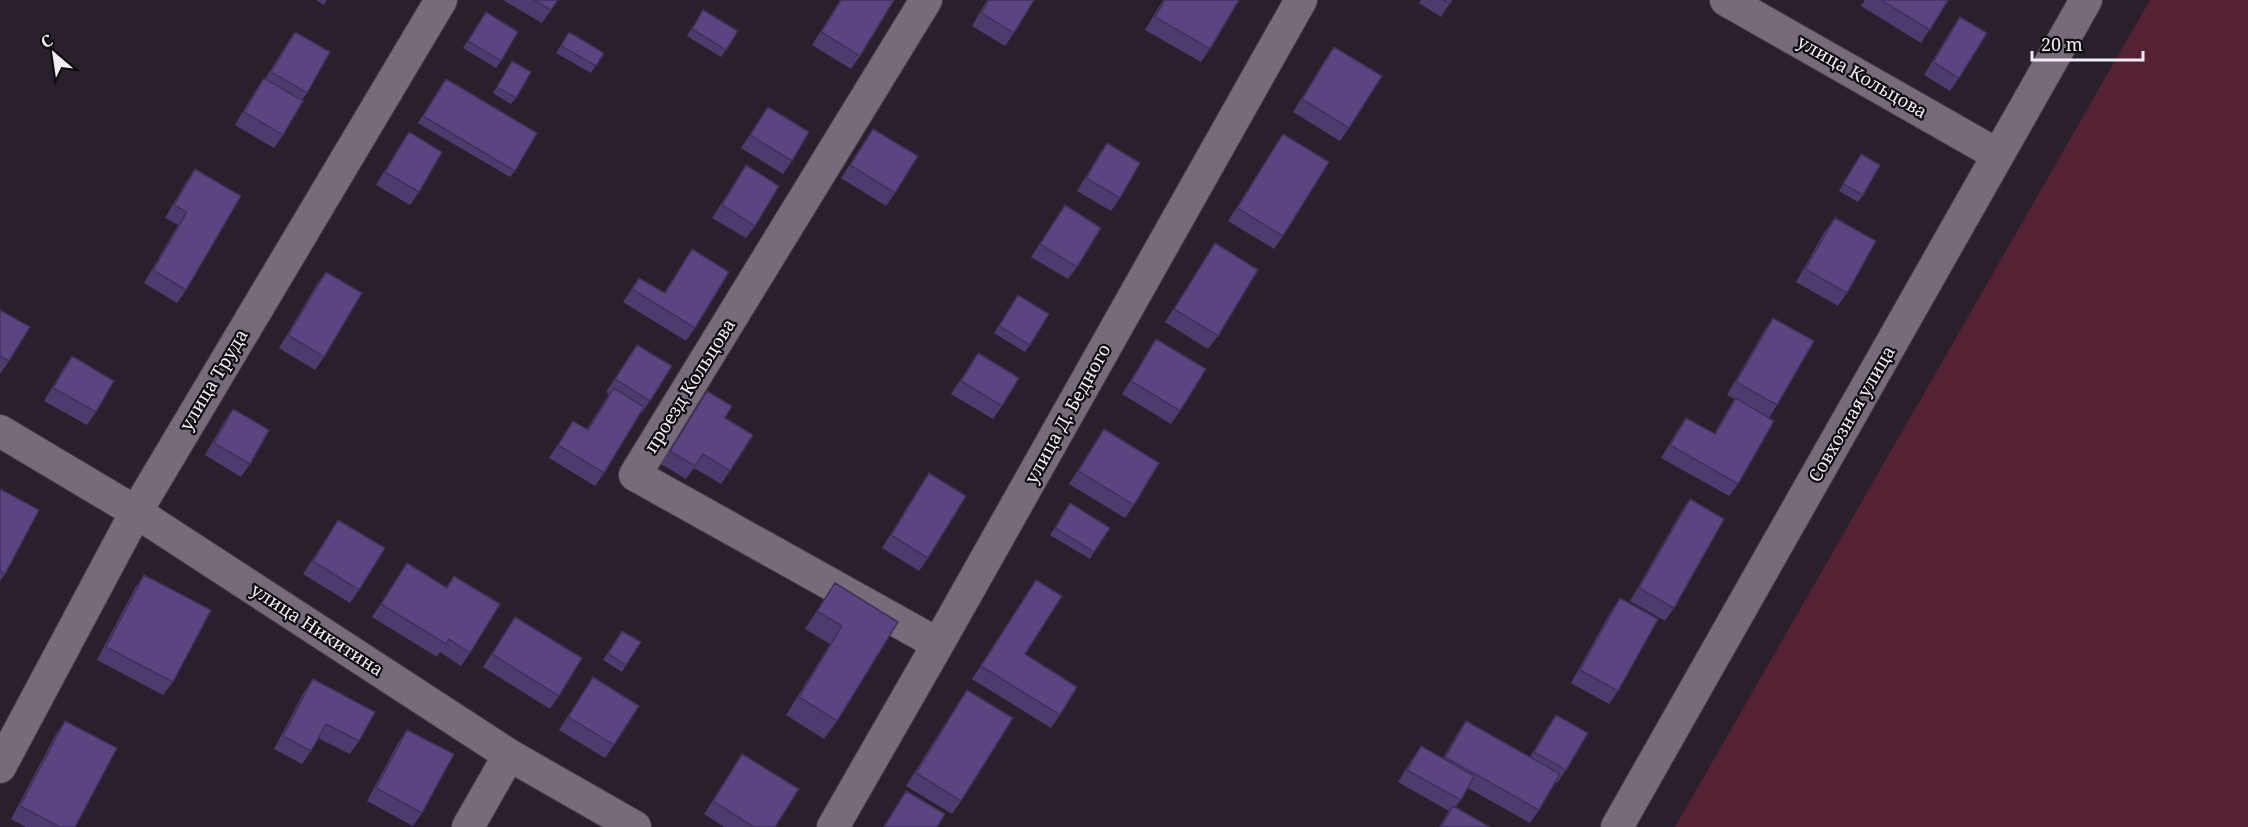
<svg xmlns="http://www.w3.org/2000/svg" width="2248" height="827" font-family="'Noto Serif',serif">
  <rect width="100%" height="100%" fill="#29202c"/>
  <path fill="#552135" d="M2150 0H2248V827H1675Z"/>
  <g fill="none" stroke-linecap="round" stroke-linejoin="round">
    <defs>
      <path id="street" d="M926 0 635 475 938 644
        M1726 0 1998 155
        M0 431 136 512 509 755 635 827
        M0 767 136 512 441 0
        M468 827 509 755
        M833 827 938 644 1301 0
        M1617 827 2086 0"/>
    </defs>
    <use href="#street" stroke="#433b45" stroke-width="34"/>
    <use href="#street" stroke="#766b79" stroke-width="32"/>
  </g>
  <path fill="#4e3b6e" d="M316 0H327L324 5Z
    M503 0H558L542 23Z
    M840 0H894L860 56 851 69 812 45Z
    M987 0H1034L1014 33 1005 46 972 26Z
    M1163 0H1239L1210 49 1201 62 1145 30Z
    M1421 0H1452L1441 17 1419 3Z
    M1865 0H1948L1921 43 1861 6Z
    M703 10 726 50 721 57 687 36Z
    M486 12 501 61 496 68 463 48Z
    M1960 17 1959 78 1950 91 1924 75 1951 30Z
    M295 32 307 93 302 100 283 135 274 148 235 125 255 91 264 78 265 79 286 45Z
    M569 32 604 53 591 73 556 53Z
    M1334 47 1349 128 1340 141 1293 112 1325 60Z
    M512 61 516 98 511 104 493 93Z
    M446 79 515 171 510 177 418 123Z
    M768 107 792 161 783 174 741 148Z
    M873 129 895 193 886 206 841 178Z
    M409 132 419 192 410 205 376 185 400 145Z
    M1283 134V236L1274 249 1228 221Z
    M1107 143 1120 198 1111 211 1077 191 1098 156Z
    M1861 154 1863 195 1858 202 1839 191Z
    M746 165 755 226 746 238 712 218Z
    M195 169 186 290 177 303 144 283 178 225 165 218 186 182Z
    M1065 205 1077 267 1068 279 1031 257Z
    M1835 218 1847 293 1838 306 1796 282 1825 231Z
    M1215 243 1218 336 1208 349 1165 322Z
    M692 249 695 328 686 341 623 302 639 278 664 293Z
    M326 272 324 357 315 370 279 348 317 284Z
    M1018 295 1030 345 1025 352 994 333Z
    M0 310 9 361 0 374Z
    M1773 318 1777 405 1769 418 1738 484 1729 496 1661 458 1677 431 1686 418 1714 434 1727 411 1735 399 1727 395 1764 331Z
    M1156 339 1180 411 1171 424 1122 394Z
    M637 345 650 401 641 414 640 413 604 473 595 486 549 458 573 421 587 429 609 394 606 392Z
    M978 353 1002 406 993 419 951 394Z
    M72 356 96 412 87 425 44 401 63 369Z
    M707 391 730 471 721 484 694 468 686 479 661 464 698 404Z
    M233 409 250 464 241 477 205 455 224 422Z
    M1104 429 1134 505 1125 518 1069 484Z
    M929 473 928 558 919 571 882 548 920 486Z
    M0 489 5 574 0 581Z
    M1690 499 1674 608 1665 621 1630 601 1681 512Z
    M1070 503 1094 552 1090 559 1050 535Z
    M338 520 359 590 350 603 303 574Z
    M407 563 446 587 454 576 470 653 461 666 440 652 437 657 372 617Z
    M144 575 173 682 163 695 97 660 135 588Z
    M1036 580 1025 654 1060 715 1051 728 972 679Z
    M835 583 898 622 837 721 824 739 786 715 830 644 805 629Z
    M1620 598 1618 691 1609 704 1571 683 1611 611Z
    M515 617 559 696 550 709 483 667Z
    M617 638 626 665 622 672 603 660Z
    M593 677 614 745 605 758 559 730Z
    M313 679 359 741 350 754 318 738 311 751 302 764 274 749 304 692Z
    M967 690 961 801 952 814 906 786 958 703Z
    M1556 715 1566 770 1557 783 1555 782 1539 810 1530 823 1468 788 1456 807 1490 827H1439L1449 811 1398 782 1412 759 1421 746 1443 758 1457 734 1466 721 1530 757 1547 728Z
    M65 721 75 827H26L11 819 56 734Z
    M407 730 422 813 413 826 367 801 398 743Z
    M742 754 775 827H724L704 814Z
    M906 791 937 827H883Z"/>
  <path fill="#5b4580" stroke="#40305a" stroke-width="1.5" d="M534 0H558L551 10Z
    M841 0H894L860 56 821 32Z
    M989 0H1034L1014 33 981 13Z
    M1165 0H1239L1210 49 1155 17Z
    M1443 0H1452L1450 4Z
    M1881 0H1948L1930 30Z
    M703 10 738 31 726 50 692 29Z
    M486 12 518 32 501 61 468 41Z
    M1960 17 1987 33 1959 78 1933 62Z
    M295 32 330 52 307 93 271 72Z
    M569 32 604 53 596 66 561 46Z
    M1334 47 1382 76 1349 128 1302 99Z
    M512 61 531 72 516 98 497 87Z
    M264 78 303 101 283 135 244 112Z
    M446 79 537 133 515 171 423 116Z
    M768 107 809 132 792 161 750 135Z
    M873 129 918 156 895 193 850 165Z
    M409 132 442 152 419 192 385 172Z
    M1283 134 1329 162 1283 236 1237 208Z
    M1107 143 1140 163 1120 198 1086 178Z
    M1861 154 1880 165 1863 195 1843 184Z
    M746 165 779 186 755 226 722 205Z
    M195 169 241 196 186 290 153 270 187 212 174 205Z
    M1065 205 1101 228 1077 267 1040 244Z
    M1835 218 1876 241 1847 293 1805 269Z
    M1215 243 1258 270 1218 336 1174 309Z
    M692 249 729 272 695 328 632 289 639 278 665 293Z
    M326 272 362 293 324 357 288 335Z
    M1018 295 1049 314 1030 345 999 326Z
    M0 310 30 327 9 361 0 356Z
    M1773 318 1814 341 1777 405 1736 382Z
    M1156 339 1206 369 1180 411 1131 381Z
    M637 345 672 366 650 401 615 379Z
    M978 353 1019 378 1002 406 961 381Z
    M72 356 114 381 96 412 53 388Z
    M614 388 644 407 604 473 558 445 573 421 588 430Z
    M707 391 732 406 725 418 753 435 730 471 703 454 695 466 670 451Z
    M1736 398 1774 421 1738 484 1670 445 1686 418 1715 434Z
    M233 409 269 430 250 464 214 443Z
    M1104 429 1159 463 1134 505 1078 471Z
    M929 473 966 496 928 558 891 535Z
    M0 489 39 510 5 574 0 571Z
    M1690 499 1724 519 1674 608 1639 588Z
    M1070 503 1110 528 1094 552 1055 528Z
    M338 520 385 548 359 590 313 561Z
    M407 563 447 588 454 576 500 604 470 653 449 639 446 644 381 604Z
    M144 575 211 610 173 682 106 647Z
    M1036 580 1062 596 1025 654 1077 687 1060 715 981 666Z
    M835 583 898 622 837 721 799 697 842 626 817 611Z
    M1620 598 1658 619 1618 691 1580 670Z
    M515 617 582 658 559 696 492 654Z
    M622 631 641 642 626 665 608 654Z
    M593 677 639 706 614 745 568 717Z
    M313 679 375 712 359 741 326 724 311 751 283 736Z
    M967 690 1013 718 961 801 916 773Z
    M1556 715 1588 733 1566 770 1534 752Z
    M65 721 117 748 75 827H60L20 806Z
    M1466 721 1560 774 1539 810 1445 757Z
    M407 730 454 754 422 813 376 788Z
    M1421 746 1474 776 1461 800 1407 770Z
    M742 754 799 789 775 827H754L713 801Z
    M906 791 945 814 937 827H884Z
    M1453 806 1490 827H1441Z"/>
  <g text-anchor="middle" stroke-width="4.5" stroke-linejoin="round" paint-order="stroke">
    <g font-size="18" fill="#f2ecf4" stroke="#0f0b10">
      <text transform="translate(1862 77) rotate(30)" y="6">улица Кольцова</text>
      <text transform="translate(214 380) rotate(-59)" y="6">улица Труда</text>
      <text transform="translate(690 386) rotate(-58)" y="6">проезд Кольцова</text>
      <text transform="translate(1068 414) rotate(-61)" y="6">улица Д. Бедного</text>
      <text transform="translate(1852 414) rotate(-60)" y="6">Совхозная улица</text>
      <text transform="translate(317 630) rotate(33)" y="6">улица Никитина</text>
    </g>
  </g>
  <g transform="translate(54 54) rotate(331)" stroke="#0f0b10" stroke-width="4.5" paint-order="stroke">
  <path d="M0-4.5L10 22L0 15L-10 22Z" fill="#f2ecf4"/>
  <text y="-9" font-size="16" font-weight="bold" text-anchor="middle" fill="#f2ecf4">С</text>
  </g>
  <path d="M2032 51v9h111v-9" fill="none" stroke="#f2ecf4" stroke-width="3"/>
  <text x="2041" y="51" font-size="18" fill="#f2ecf4" stroke="#0f0b10" stroke-width="4.5" paint-order="stroke">20 m</text>
</svg>
